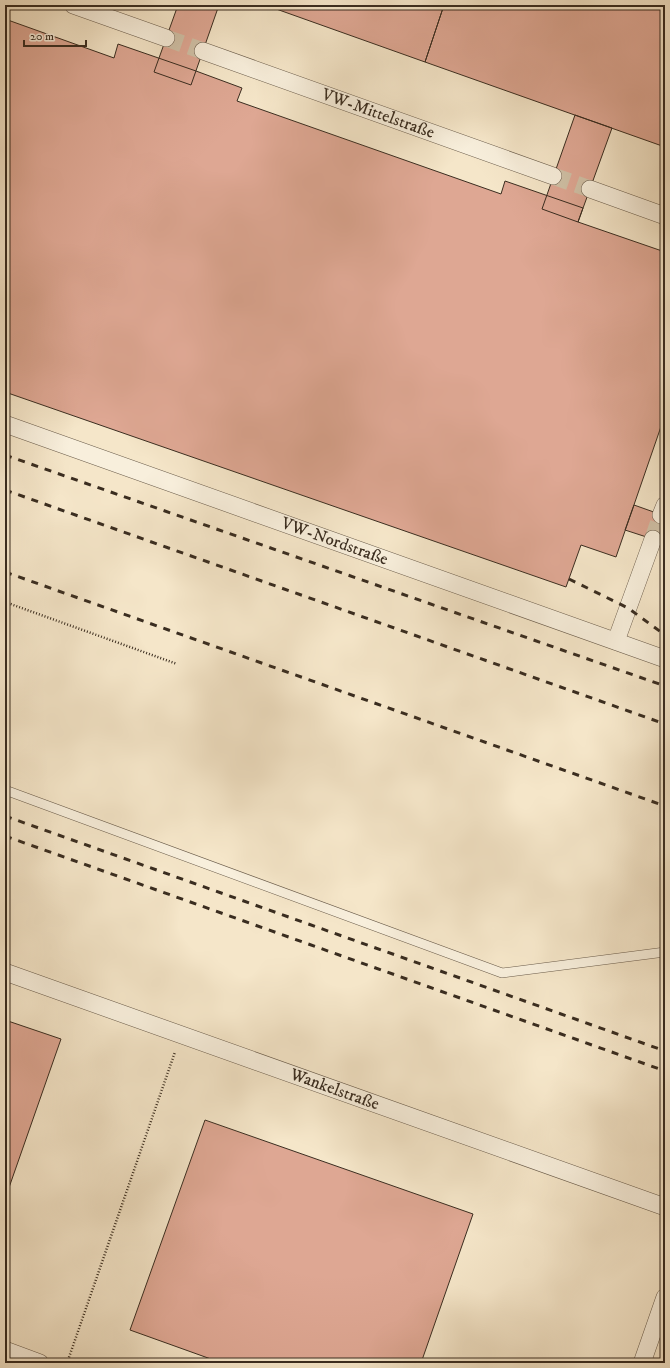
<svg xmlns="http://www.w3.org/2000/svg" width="670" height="1368" viewBox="0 0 670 1368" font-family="'IM FELL DW Pica',serif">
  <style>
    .building { fill: #dea793; stroke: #3a2d20 }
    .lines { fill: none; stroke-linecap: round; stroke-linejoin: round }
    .minor-tunnel { stroke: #d0c1a7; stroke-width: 17; stroke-dasharray: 17 8; stroke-linecap: butt }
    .service-casing { stroke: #695b4a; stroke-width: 10 }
    .minor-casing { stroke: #695b4a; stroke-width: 18 }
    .path { stroke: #3a2d20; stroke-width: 2.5; stroke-dasharray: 1 2; stroke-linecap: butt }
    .service { stroke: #f8efdc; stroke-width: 9 }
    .minor { stroke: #f8efdc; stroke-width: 17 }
    .rail { stroke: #3a2d20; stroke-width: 3; stroke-dasharray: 7 7; stroke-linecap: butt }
    .labels { text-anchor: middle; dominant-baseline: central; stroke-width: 4; stroke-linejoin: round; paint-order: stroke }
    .street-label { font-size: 17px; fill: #3a2d20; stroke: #f8efdc }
  </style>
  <rect width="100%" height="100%" fill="#f5e6c9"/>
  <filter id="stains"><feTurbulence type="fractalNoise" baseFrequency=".005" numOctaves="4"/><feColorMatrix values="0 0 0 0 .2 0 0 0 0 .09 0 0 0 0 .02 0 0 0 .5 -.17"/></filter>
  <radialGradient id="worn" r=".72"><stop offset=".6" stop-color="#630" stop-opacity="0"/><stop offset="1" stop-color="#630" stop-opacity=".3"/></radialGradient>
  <!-- building -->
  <path class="building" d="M178 5H219L191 85 154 72Z
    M265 5H444L425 62Z
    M444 5H665V147L425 62Z
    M5 19 114 58 118 44 196 71 242 88 237 101 501 194 505 181 583 208 578 222 665 252 664 306H665V415L616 557 581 545 566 587 5 392Z
    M575 115 612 128 578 222 542 209Z
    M634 505 665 516V543L625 530Z
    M5 1020 61 1039 5 1199Z
    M205 1120 473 1214 421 1363H222L130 1330Z"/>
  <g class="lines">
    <!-- minor-tunnel -->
    <path class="minor-tunnel" d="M166 38 203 51
      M553 176 590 189
      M653 539 661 515"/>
    <defs>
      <path id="service" d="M5 790 502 973 665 952"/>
      <g id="minor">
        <path d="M73 5 166 38"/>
        <path id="s1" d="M203 51 553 176"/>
        <path d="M590 189 665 216"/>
        <path id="s2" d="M5 424 665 659"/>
        <path d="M661 515 665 505"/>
        <path d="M616 641 653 539"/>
        <path id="s3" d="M5 972 665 1207"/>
        <path d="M5 1350 40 1363"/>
        <path d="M642 1363 665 1297"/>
      </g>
    </defs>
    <!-- service casing -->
    <use href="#service" class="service-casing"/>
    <!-- minor casing -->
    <use href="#minor" class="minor-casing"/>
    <!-- path -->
    <path class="path" d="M5 602 177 664
      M67 1363 175 1052"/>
    <!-- service -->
    <use href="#service" class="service"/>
    <!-- minor -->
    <use href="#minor" class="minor"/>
    <!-- rail -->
    <path class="rail" d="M5 455 665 686
      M5 490 665 724
      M5 572 665 806
      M569 579 628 608 665 635
      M5 816 665 1051
      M5 836 665 1071"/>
  </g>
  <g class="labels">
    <!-- street labels -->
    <g class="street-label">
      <text stroke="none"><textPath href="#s1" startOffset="186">VW-Mittelstraße</textPath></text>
      <text stroke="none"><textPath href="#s2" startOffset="350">VW-Nordstraße</textPath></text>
      <text stroke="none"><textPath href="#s3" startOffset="350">Wankelstraße</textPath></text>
    </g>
  </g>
  <!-- margin -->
  <rect width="670" height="1368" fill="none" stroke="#f5e6c9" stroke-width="20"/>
  <rect x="6" y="6" width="658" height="1356" fill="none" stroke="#3a2d20" stroke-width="2"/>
  <rect x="10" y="10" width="650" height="1348" fill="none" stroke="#3a2d20"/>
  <!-- scale -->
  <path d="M24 40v6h62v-6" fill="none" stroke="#3a2d20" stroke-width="2"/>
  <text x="30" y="40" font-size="12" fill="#3a2d20" stroke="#f8efdc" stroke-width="3" paint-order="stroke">20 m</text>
  <rect width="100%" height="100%" filter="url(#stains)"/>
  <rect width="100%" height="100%" fill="url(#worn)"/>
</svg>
